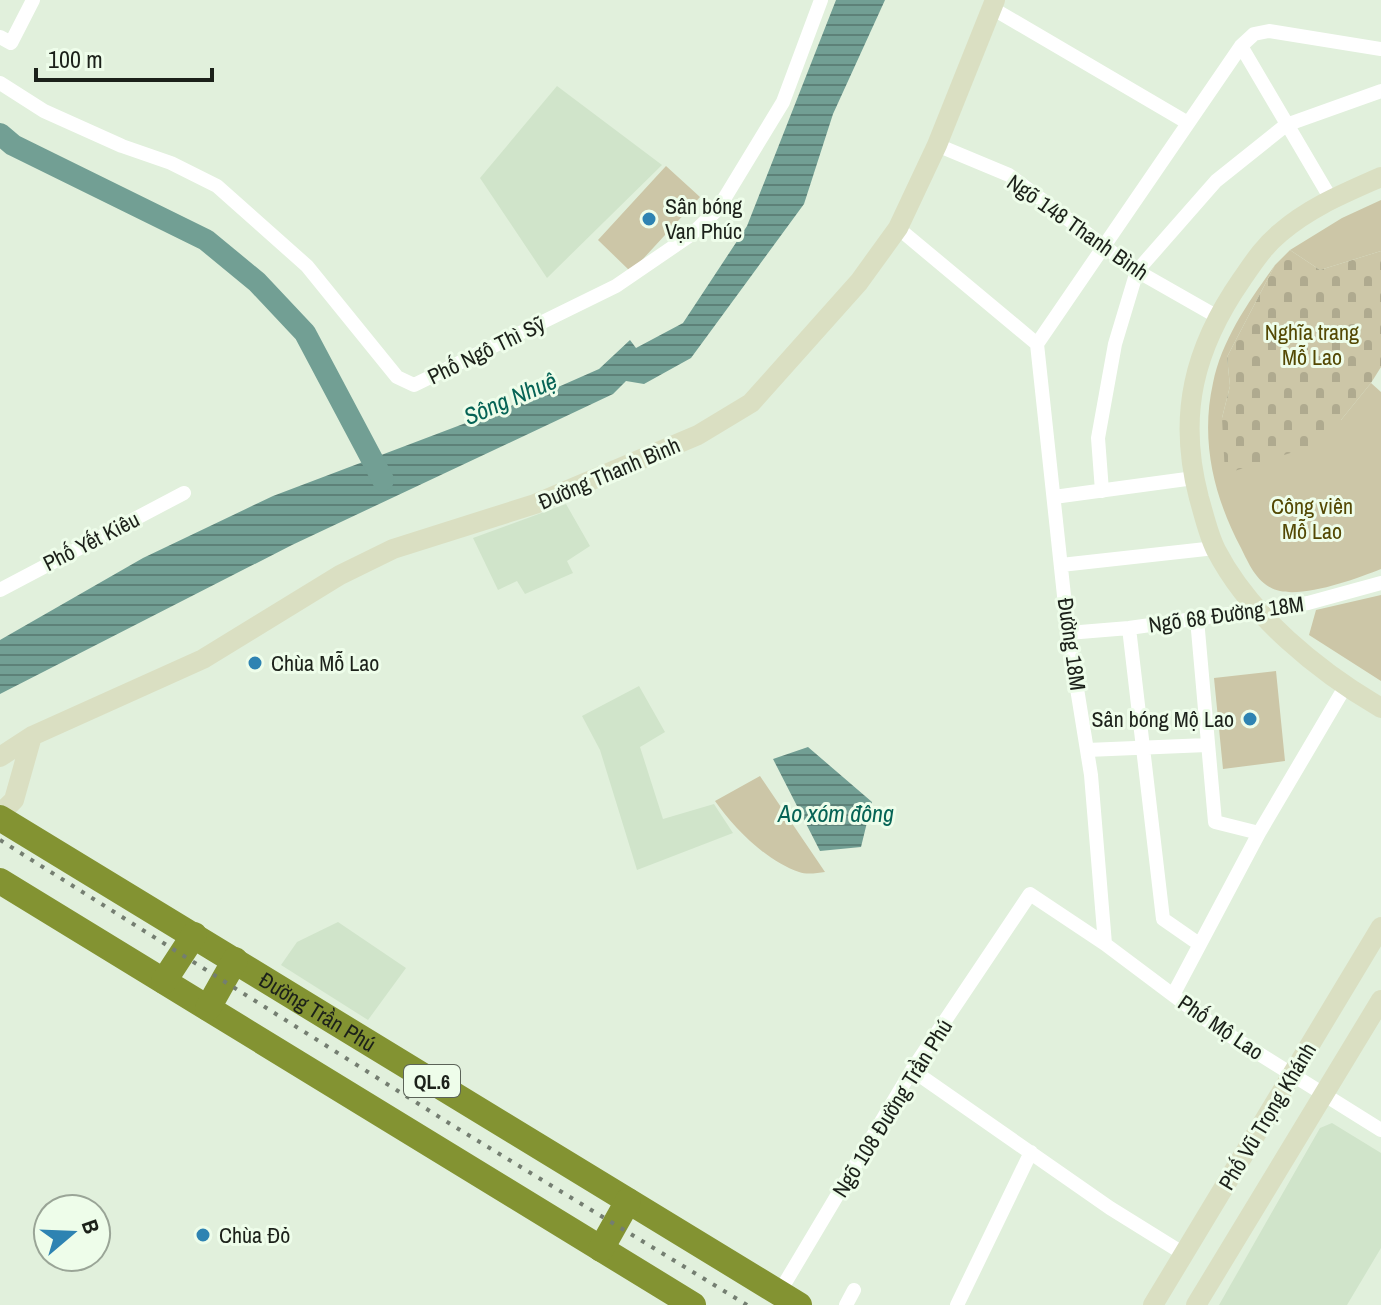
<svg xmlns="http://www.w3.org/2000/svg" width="1381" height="1305" viewBox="0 0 1381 1305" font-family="'Archivo Narrow',sans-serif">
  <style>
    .built { fill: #d0e4ca }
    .green { fill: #ccc6a7 }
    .cemetery { fill: url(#cemetery-stones) }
    .water { fill: url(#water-rules) }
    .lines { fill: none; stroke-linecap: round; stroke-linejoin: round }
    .river { stroke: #729f94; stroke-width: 22 }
    .street { stroke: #fff; stroke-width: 14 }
    .secondary { stroke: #dadfc2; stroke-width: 20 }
    .highway { stroke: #839332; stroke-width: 26 }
    .rail { stroke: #747e71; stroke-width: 4; stroke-dasharray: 4 8; stroke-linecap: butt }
    .poi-dot { fill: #2e83b2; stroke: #eefdea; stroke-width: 3 }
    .labels { text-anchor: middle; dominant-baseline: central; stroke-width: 6; stroke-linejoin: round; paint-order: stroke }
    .shield { fill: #eefdea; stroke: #5b6358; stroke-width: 2 }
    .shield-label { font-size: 20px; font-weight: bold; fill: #1c211a }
    .poi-label { font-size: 22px; fill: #1c211a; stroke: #eefdea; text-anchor: start }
    .street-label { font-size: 22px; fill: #1c211a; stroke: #eefdea }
    .park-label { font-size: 22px; fill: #534803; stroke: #eefdea }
    .water-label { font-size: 24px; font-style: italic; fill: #056355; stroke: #eefdea }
  </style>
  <defs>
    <pattern id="cemetery-stones" width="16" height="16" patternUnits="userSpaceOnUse" patternTransform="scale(2)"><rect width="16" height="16" fill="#ccc6a7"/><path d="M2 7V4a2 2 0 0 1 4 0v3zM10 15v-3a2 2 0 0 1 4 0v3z" fill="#afaa8f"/></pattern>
    <pattern id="water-rules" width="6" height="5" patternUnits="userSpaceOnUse" patternTransform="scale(2)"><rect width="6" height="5" fill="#729f94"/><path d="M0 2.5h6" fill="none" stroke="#5d8178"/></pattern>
  </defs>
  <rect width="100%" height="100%" fill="#e1f0dc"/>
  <!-- built -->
  <path class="built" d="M557 86 662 165 547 278 480 178Z
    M566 504 590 546 567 561 573 573 525 594 517 581 498 590 473 538Z
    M639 686 665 732 640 747 663 819 714 804 733 833 637 870 600 750 582 716Z
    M338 922 406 968 368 1020 281 965 297 942Z
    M1332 1123 1381 1153V1248L1347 1305H1219L1320 1128Z"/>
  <!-- green -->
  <path class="green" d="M666 166 700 197 631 272 598 240Z
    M1381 200V251L1320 270 1290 250 1342 218Z
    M1275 265 1227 357 1230 386 1222 418 1341 420 1371 383 1381 392V569C1356 579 1306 597 1280 591 1258 586 1250 566 1241 548 1214 497 1200 441 1213 383 1222 339 1249 301 1275 265Z
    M1381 595V681L1309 635 1316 610Z
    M1276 671 1285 761 1223 769 1214 678Z
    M760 776 825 872C817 873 807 875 799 872 766 861 734 828 715 801Z"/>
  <!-- cemetery -->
  <path class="cemetery" d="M1290 250 1320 270 1381 251V367L1371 383 1341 420 1309 447 1225 474 1222 418 1230 386 1227 357 1275 265Z"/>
  <!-- water -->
  <path class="water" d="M836 0H885L833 114 804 204 691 358 644 384 626 381 613 394 292 545 0 694V640L143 558 273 496 540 395 599 369 630 340 636 348 683 323 747 226Z
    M808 747 872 802 861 847 820 851 773 759Z"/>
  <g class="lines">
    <!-- river -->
    <path class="river" d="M0 134 13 145 206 240 257 282 305 333 383 480"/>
    <!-- street -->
    <path class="street" d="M990 7 1188 123
      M0 37 11 43 33 0
      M1241 46 1331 199
      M0 83 44 111 122 146 171 163 217 186 307 266 397 377 414 385 616 286 692 234 718 209 783 102 821 0
      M937 145 1009 175 1137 271 1216 316
      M898 228 1037 344
      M1037 344 1068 633 1091 775 1105 944
      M1037 344 1241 46 1254 34 1269 31 1381 49
      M1102 491 1098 438 1115 344 1137 271 1216 181 1286 125 1381 91
      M1054 497 1194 478
      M1061 565 1215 548
      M0 590 184 493
      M1197 619 1215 822 1259 833
      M1129 628 1163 919 1199 944
      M1068 633 1129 628 1308 603 1381 583
      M1087 750 1207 745
      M1173 995 1259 833 1345 687
      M912 1070 1110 1208 1184 1254
      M779 1293 912 1070 1030 894 1105 944 1213 1025 1381 1130
      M846 1305 854 1290
      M957 1305 1031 1152"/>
    <!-- secondary -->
    <path class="secondary" d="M1381 177C1345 193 1310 207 1280 233 1264 246 1253 263 1242 279 1194 348 1177 415 1199 498 1204 515 1208 534 1216 550 1250 616 1318 671 1381 708
      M0 757 32 736 203 659 340 575 393 549 535 504 698 435 751 403 859 282 898 228 937 145 995 0
      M0 814 14 800 32 736
      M1153 1305 1381 927
      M1196 1305 1381 1000"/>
    <!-- highway -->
    <g class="highway">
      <path id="s1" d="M0 818 799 1305"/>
      <path d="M0 881 693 1305"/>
      <path d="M164 981 194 935"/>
      <path d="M208 1008 235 960"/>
      <path d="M601 1249 628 1201"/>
    </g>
    <!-- rail -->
    <path class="rail" d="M0 840 452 1125 747 1305"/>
  </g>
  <!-- markers -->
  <g class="poi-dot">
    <circle cx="649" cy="219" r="8"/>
    <circle cx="255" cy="663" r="8"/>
    <circle cx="1250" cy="719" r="8"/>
    <circle cx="203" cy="1235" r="8"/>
  </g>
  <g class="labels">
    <!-- shield labels -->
    <rect class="shield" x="404" y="1065" width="56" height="32" rx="6"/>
    <g class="shield-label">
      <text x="432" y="1081">QL.6</text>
    </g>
    <!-- poi labels -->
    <g class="poi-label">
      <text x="665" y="206">Sân bóng<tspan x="665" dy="25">Vạn Phúc</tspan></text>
      <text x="271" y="663">Chùa Mỗ Lao</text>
      <text x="1234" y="719" text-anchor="end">Sân bóng Mộ Lao</text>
      <text x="219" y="1235">Chùa Đỏ</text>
    </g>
    <!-- street labels -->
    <g class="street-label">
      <text transform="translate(1078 227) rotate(35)">Ngõ 148 Thanh Bình</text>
      <text transform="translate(486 350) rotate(-26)">Phố Ngô Thì Sỹ</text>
      <text transform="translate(609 473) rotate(-23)">Đường Thanh Bình</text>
      <text transform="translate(91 541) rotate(-27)">Phố Yết Kiêu</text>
      <text transform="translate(1226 614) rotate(-8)">Ngõ 68 Đường 18M</text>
      <text transform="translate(1072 644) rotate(82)">Đường 18M</text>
      <text stroke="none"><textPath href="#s1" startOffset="372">Đường Trần Phú</textPath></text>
      <text transform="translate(1221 1027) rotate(34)">Phố Mộ Lao</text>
      <text transform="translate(892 1108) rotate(-58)">Ngõ 108 Đường Trần Phú</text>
      <text transform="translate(1267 1116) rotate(-59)">Phố Vũ Trọng Khánh</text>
    </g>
    <!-- park labels -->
    <g class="park-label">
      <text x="1312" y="332">Nghĩa trang<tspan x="1312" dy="25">Mỗ Lao</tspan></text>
      <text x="1312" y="506">Công viên<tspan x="1312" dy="25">Mỗ Lao</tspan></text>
    </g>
    <!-- water labels -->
    <g class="water-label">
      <text transform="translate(510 398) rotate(-23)">Sông Nhuệ</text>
      <text x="836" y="813">Ao xóm đông</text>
    </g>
  </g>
  <!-- north arrow -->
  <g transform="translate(72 1233) rotate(71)"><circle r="38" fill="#eefdea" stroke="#9aa597" stroke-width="2"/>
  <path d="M0-6L14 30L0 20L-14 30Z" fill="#2e83b2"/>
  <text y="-12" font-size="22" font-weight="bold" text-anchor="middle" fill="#1c211a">B</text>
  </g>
  <!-- scale -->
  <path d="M36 68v12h176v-12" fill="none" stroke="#1c211a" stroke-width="4"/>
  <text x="48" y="68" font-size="24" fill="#1c211a" stroke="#eefdea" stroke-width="6" paint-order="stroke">100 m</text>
</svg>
